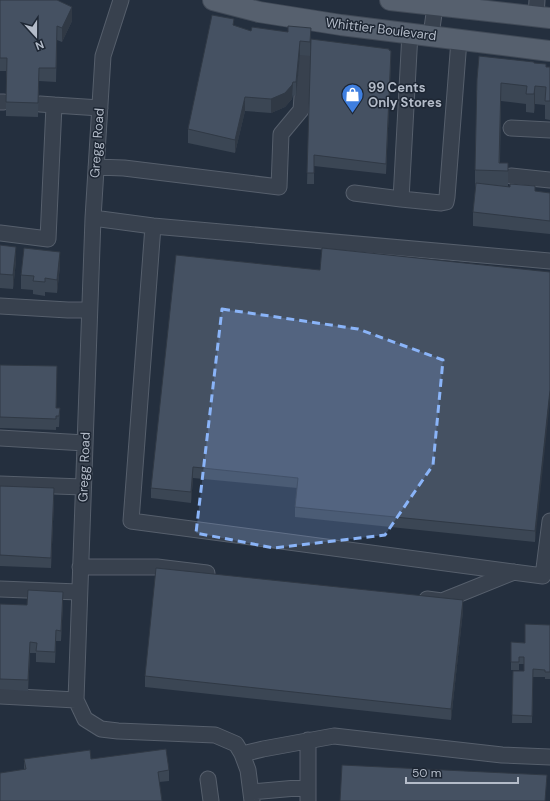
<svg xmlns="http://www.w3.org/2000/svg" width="550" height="801" viewBox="0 0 550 801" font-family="'DM Sans',sans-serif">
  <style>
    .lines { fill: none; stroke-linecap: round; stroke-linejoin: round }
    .minor-casing { stroke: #565f6c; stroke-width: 17 }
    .major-casing { stroke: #414a57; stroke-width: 22 }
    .minor { stroke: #38414e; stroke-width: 15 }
    .major { stroke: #56606e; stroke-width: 20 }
    .wall { fill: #3b4654 }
    .shaded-wall { fill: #303945 }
    .building { fill: #455162; stroke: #303945 }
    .marked { fill: #8ab4f8; fill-opacity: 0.2; stroke: #8ab4f8; stroke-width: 3; stroke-dasharray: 8 5; stroke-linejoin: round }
    .labels { text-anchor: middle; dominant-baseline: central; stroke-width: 3; stroke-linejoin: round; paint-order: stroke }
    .street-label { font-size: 13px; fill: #b4bcc9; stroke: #1d2633 }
    .poi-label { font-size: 13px; font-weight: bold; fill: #b4bcc9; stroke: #1d2633; text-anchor: start }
  </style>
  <rect width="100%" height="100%" fill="#242f3e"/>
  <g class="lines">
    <defs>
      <path id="minor" d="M121 0 103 56 93 218 76 700 85 719 101 729 118 731 215 735 236 744 242 754 248 770 252 801
        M536 16 537 0
        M410 33 401 199 441 203 446 202 447 197 459 40
        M431 35 436 0
        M0 102H4
        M54 105 100 108
        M511 128 550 130
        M96 167 124 168 279 187 281 134 301 110 305 57
        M511 176 550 180
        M354 193 401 199
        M93 218 153 226 550 261
        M153 226 131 521 543 576 550 521
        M0 233 48 239 54 105 40 104
        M0 306 68 310H89
        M0 438 85 443
        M0 484 83 487
        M80 567H157L207 573
        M0 589 79 592
        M427 599 442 601 514 572
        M0 696 76 700
        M308 740V801
        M242 754 263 749 334 736 502 755 550 757
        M208 779 211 801
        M251 792 308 787"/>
      <path id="major" d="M213 0 259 12 341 25 550 51
        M390 0 550 18"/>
    </defs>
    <!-- minor casing -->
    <use href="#minor" class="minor-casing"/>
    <!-- major casing -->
    <use href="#major" class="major-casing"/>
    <!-- minor -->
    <use href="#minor" class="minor"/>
    <!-- major -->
    <use href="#major" class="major"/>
  </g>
  <!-- wall -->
  <path class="wall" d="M0 0H58L72 21 62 42 57 40 56 82 39 81 38 117 6 116V71H0Z
    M234 26 251 31 389 51 391 61 386 174 314 166V184H307L311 43 310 56 300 55 296 96 293 95 292 99 285 107 271 113 245 111 235 153 188 143V129Z
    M534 63 546 67H550V120L545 119V105L535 104 534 113 526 112V104L501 101 500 163H508V187L535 191 550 193V234L473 226V212L476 189H475V170L477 79Z
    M0 245 16 261 13 289 0 288Z
    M60 266 57 293 45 292V296L33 294V290L21 289V275Z
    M320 270 550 272 535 542 295 517V507L297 488 193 478 191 503 151 498V488Z
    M0 365 57 377 56 408H60L59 427H56V430L0 428Z
    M0 486 54 499 51 568 0 566Z
    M63 602 61 641H56L55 663 36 662V653H30L28 691 0 689V604L27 605Z
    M463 611 451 720 145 687V676Z
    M550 625V679H545V677H533L532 723H512L513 671H524V664H519V670H511V642L525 643Z
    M24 759H91L169 770V781L159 782 24 769Z"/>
  <!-- shaded-wall -->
  <path class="shaded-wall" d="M72 7V21L62 42V28Z
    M311 28V42L310 56V42Z
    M300 41V55L296 96V82Z
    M391 51V61L386 174V164Z
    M293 82 292 99 285 107 271 113V99Z
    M501 83V101L499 171Z
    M535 86V104L534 113V94Z
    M245 97V111L235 153V140Z
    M16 247V261L13 289V275Z
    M60 252V266L57 293V280Z
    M550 390V401L535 542V531Z
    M193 467V478L191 503V492Z
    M54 488V499L51 568V558Z
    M63 592V602L61 641V631Z
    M463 600V611L451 720V709Z
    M30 642V653L28 691V680Z"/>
  <!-- building -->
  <path class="building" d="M0 0H57L72 7 62 28 57 26 56 68H39L38 103 6 102 7 58H0Z
    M212 15 234 19 233 25 251 31 252 27 288 32V26L311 28 310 42 300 41 296 82H293L292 85 285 93 271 99 245 97 235 140 188 129Z
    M311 39 389 49V50L391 51 386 164 314 155V173H307Z
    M479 56 534 62V63L546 64V67H550V101H545L546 87 535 86 534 94H526L527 86 501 83 499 163H508V171L475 170 477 79Z
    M476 183 510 187V184L535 186V191L550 193V221L473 212Z
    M0 245 16 247 13 275 0 274Z
    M24 248 60 252 57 280 45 278V282L33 281 34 276 21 275Z
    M322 248 550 272V390L535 531 295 507 298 478 193 467 191 492 151 488 176 255 320 270Z
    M0 365 57 366 56 408H60L59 416H56V419L0 417Z
    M0 486 54 488 51 558 0 555Z
    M156 568 463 600 451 709 145 676Z
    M28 590 63 592 61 631 56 630 55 652 36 651 37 643 30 642 28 680 0 679V604L27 605Z
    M525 624 550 625V672H545V670L533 669 532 716 512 715 513 671H524V657H519V662H511V642L525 643Z
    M166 749 169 770 158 772 162 801H0V773L26 769 24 759 90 750 91 759Z
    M342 765 547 775 545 801H340Z"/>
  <!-- marked area -->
  <path class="marked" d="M222 309 358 329 443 360 433 465 385 535 274 548 196 533Z"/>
  <!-- icons -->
  <defs>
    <symbol id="shop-pin" viewBox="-11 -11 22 30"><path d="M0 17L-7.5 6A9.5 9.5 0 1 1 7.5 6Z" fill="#3f7fe0" stroke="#1d2633"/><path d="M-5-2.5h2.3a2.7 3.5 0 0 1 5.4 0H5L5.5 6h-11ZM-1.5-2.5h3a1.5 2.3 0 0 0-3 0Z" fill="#fff"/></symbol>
  </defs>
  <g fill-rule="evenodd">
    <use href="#shop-pin" x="340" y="82" width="25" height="34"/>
  </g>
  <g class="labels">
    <!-- street labels -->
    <g class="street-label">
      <text transform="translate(381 29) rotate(7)">Whittier Boulevard</text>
      <text transform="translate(97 143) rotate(-86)">Gregg Road</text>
      <text transform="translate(84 467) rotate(-88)">Gregg Road</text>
    </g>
    <!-- poi labels -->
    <g class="poi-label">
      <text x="368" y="87">99 Cents<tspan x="368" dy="15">Only Stores</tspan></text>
    </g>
  </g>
  <!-- north arrow -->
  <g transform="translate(36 36) rotate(159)" stroke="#1d2633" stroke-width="3" paint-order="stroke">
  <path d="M0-3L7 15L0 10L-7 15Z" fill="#b4bcc9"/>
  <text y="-6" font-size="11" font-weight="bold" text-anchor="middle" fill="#b4bcc9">N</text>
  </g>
  <!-- scale -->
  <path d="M406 777v6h112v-6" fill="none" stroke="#b4bcc9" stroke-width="2"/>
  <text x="412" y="777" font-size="12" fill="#b4bcc9" stroke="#1d2633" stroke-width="3" paint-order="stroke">50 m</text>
</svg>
